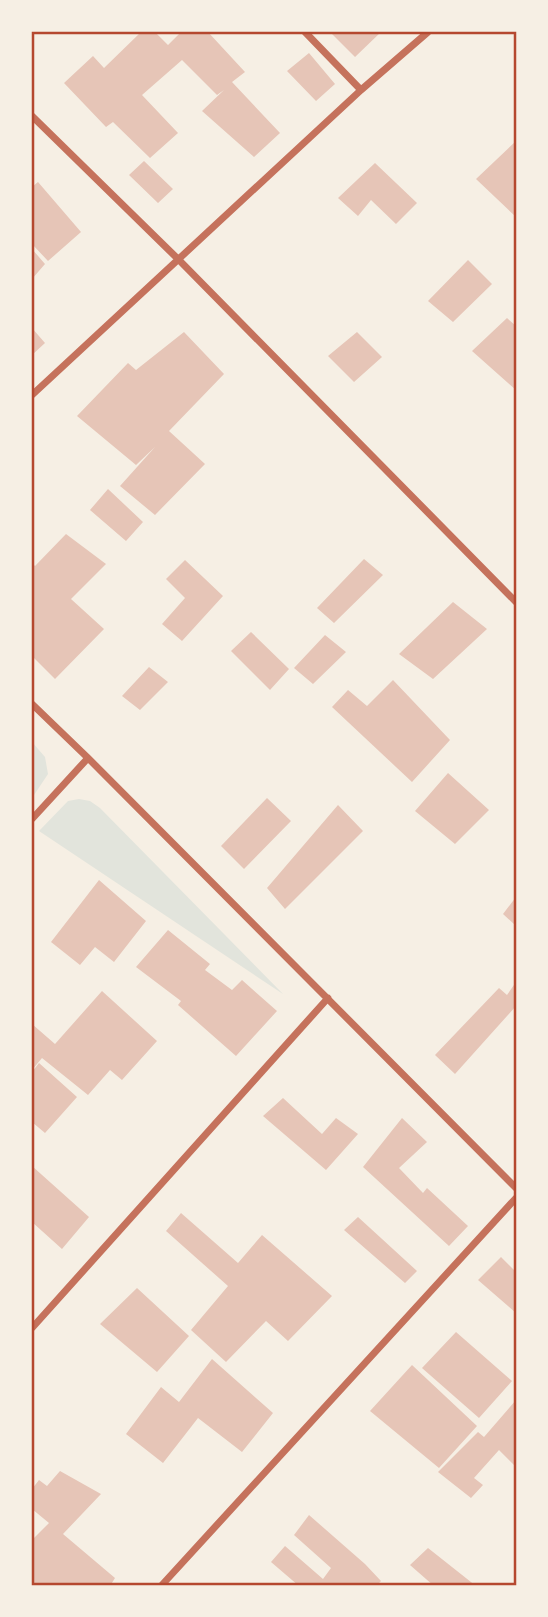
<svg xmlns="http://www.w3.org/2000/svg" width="548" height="1617" viewBox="0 0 548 1617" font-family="'Noto Serif',serif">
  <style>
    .green { fill: #e2e4dc }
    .building { fill: #e6c5b7 }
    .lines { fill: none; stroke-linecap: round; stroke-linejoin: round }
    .minor { stroke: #c5725c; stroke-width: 7 }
    .neatline { fill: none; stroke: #b5482f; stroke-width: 2.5 }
  </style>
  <rect width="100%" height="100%" fill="#f6efe4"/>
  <!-- green -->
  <path class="green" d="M32 742 45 757 48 774 32 798Z
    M79 799 90 801 100 808 283 994 39 831 68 801Z"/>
  <!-- building -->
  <path class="building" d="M141 32H155L168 45 181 32H208L245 72 232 82 280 133 254 157 202 111 224 90 217 95 182 60 142 95 178 133 150 158 113 122 106 127 64 83 93 56 104 68Z
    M330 32H381L355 57Z
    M309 53 335 84 316 101 287 71Z
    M516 141V217L476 179Z
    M144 161 173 189 158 203 129 175Z
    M375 163 417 203 396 224 371 200 358 216 338 198Z
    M38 182 81 232 48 261 32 244V187Z
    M32 249 45 264 32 279Z
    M468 260 492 284 453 322 428 301Z
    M507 318 516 326V390L472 351Z
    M32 328 45 343 32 355Z
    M184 332 224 374 169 431 205 464 155 515 120 486 155 447 136 465 77 416 128 363 136 370Z
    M357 332 382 357 354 382 328 356Z
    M108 489 143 522 126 541 90 510Z
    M66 534 106 564 71 599 104 629 55 679 32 656V563L35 566Z
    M364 559 383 575 334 623 317 608Z
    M185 560 223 596 182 641 162 624 185 598 166 579Z
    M453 602 487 629 433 679 399 654Z
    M251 632 289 669 270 690 231 651Z
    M325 635 346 652 313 684 294 668Z
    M149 667 168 682 140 710 122 696Z
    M393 680 450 740 412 782 332 707 348 690 367 706Z
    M448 773 489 810 455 844 415 811Z
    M267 798 291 821 244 869 221 846Z
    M338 805 363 831 285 909 267 888Z
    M99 880 146 921 114 962 95 947 80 965 51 942Z
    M516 897V926L503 914Z
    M168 930 210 964 205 970 232 990 242 980 277 1011 236 1056 178 1005 181 1001 136 967Z
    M516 982V1006L455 1074 435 1055 499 988 507 995Z
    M102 991 157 1041 122 1080 110 1070 88 1095 42 1058 32 1070V1024L55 1044Z
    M39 1063 77 1097 45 1133 32 1122V1072Z
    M283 1098 322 1134 336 1118 358 1134 326 1170 263 1116Z
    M402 1118 427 1142 399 1168 423 1193 427 1188 468 1226 449 1246 363 1167Z
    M32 1166 89 1217 62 1249 32 1222Z
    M181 1213 238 1263 262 1235 332 1296 288 1341 266 1321 226 1362 191 1330 228 1286 166 1231Z
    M358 1217 417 1271 405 1283 344 1230Z
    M501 1257 516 1272V1313L478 1280Z
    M137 1288 189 1336 157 1372 100 1324Z
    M456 1332 512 1381 479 1418 422 1368Z
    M212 1359 273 1413 242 1452 198 1418 163 1463 126 1434 161 1387 179 1402Z
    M412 1365 477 1426 439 1468 370 1411Z
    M516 1400V1462L514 1465 499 1450 474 1478 483 1485 471 1498 438 1472 478 1432 484 1437Z
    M60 1471 101 1494 63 1534 115 1578 110 1586H32V1540L49 1523 32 1509V1489L39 1480 47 1486Z
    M309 1515 365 1564 381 1581 376 1586H299L271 1562 285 1546 323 1579 331 1568 294 1535Z
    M428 1548 476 1586H434L410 1565Z"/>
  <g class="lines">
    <!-- minor -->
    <path class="minor" d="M305 32 361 90
      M32 116 179 260 516 602
      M32 395 361 90 428 32
      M32 704 88 758 516 1188
      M32 819 88 758
      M32 1328 328 998
      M161 1586 516 1198"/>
  </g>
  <!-- border -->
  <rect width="548" height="1617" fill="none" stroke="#f6efe4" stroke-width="66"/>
  <rect x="33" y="33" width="482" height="1551" class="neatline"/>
</svg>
